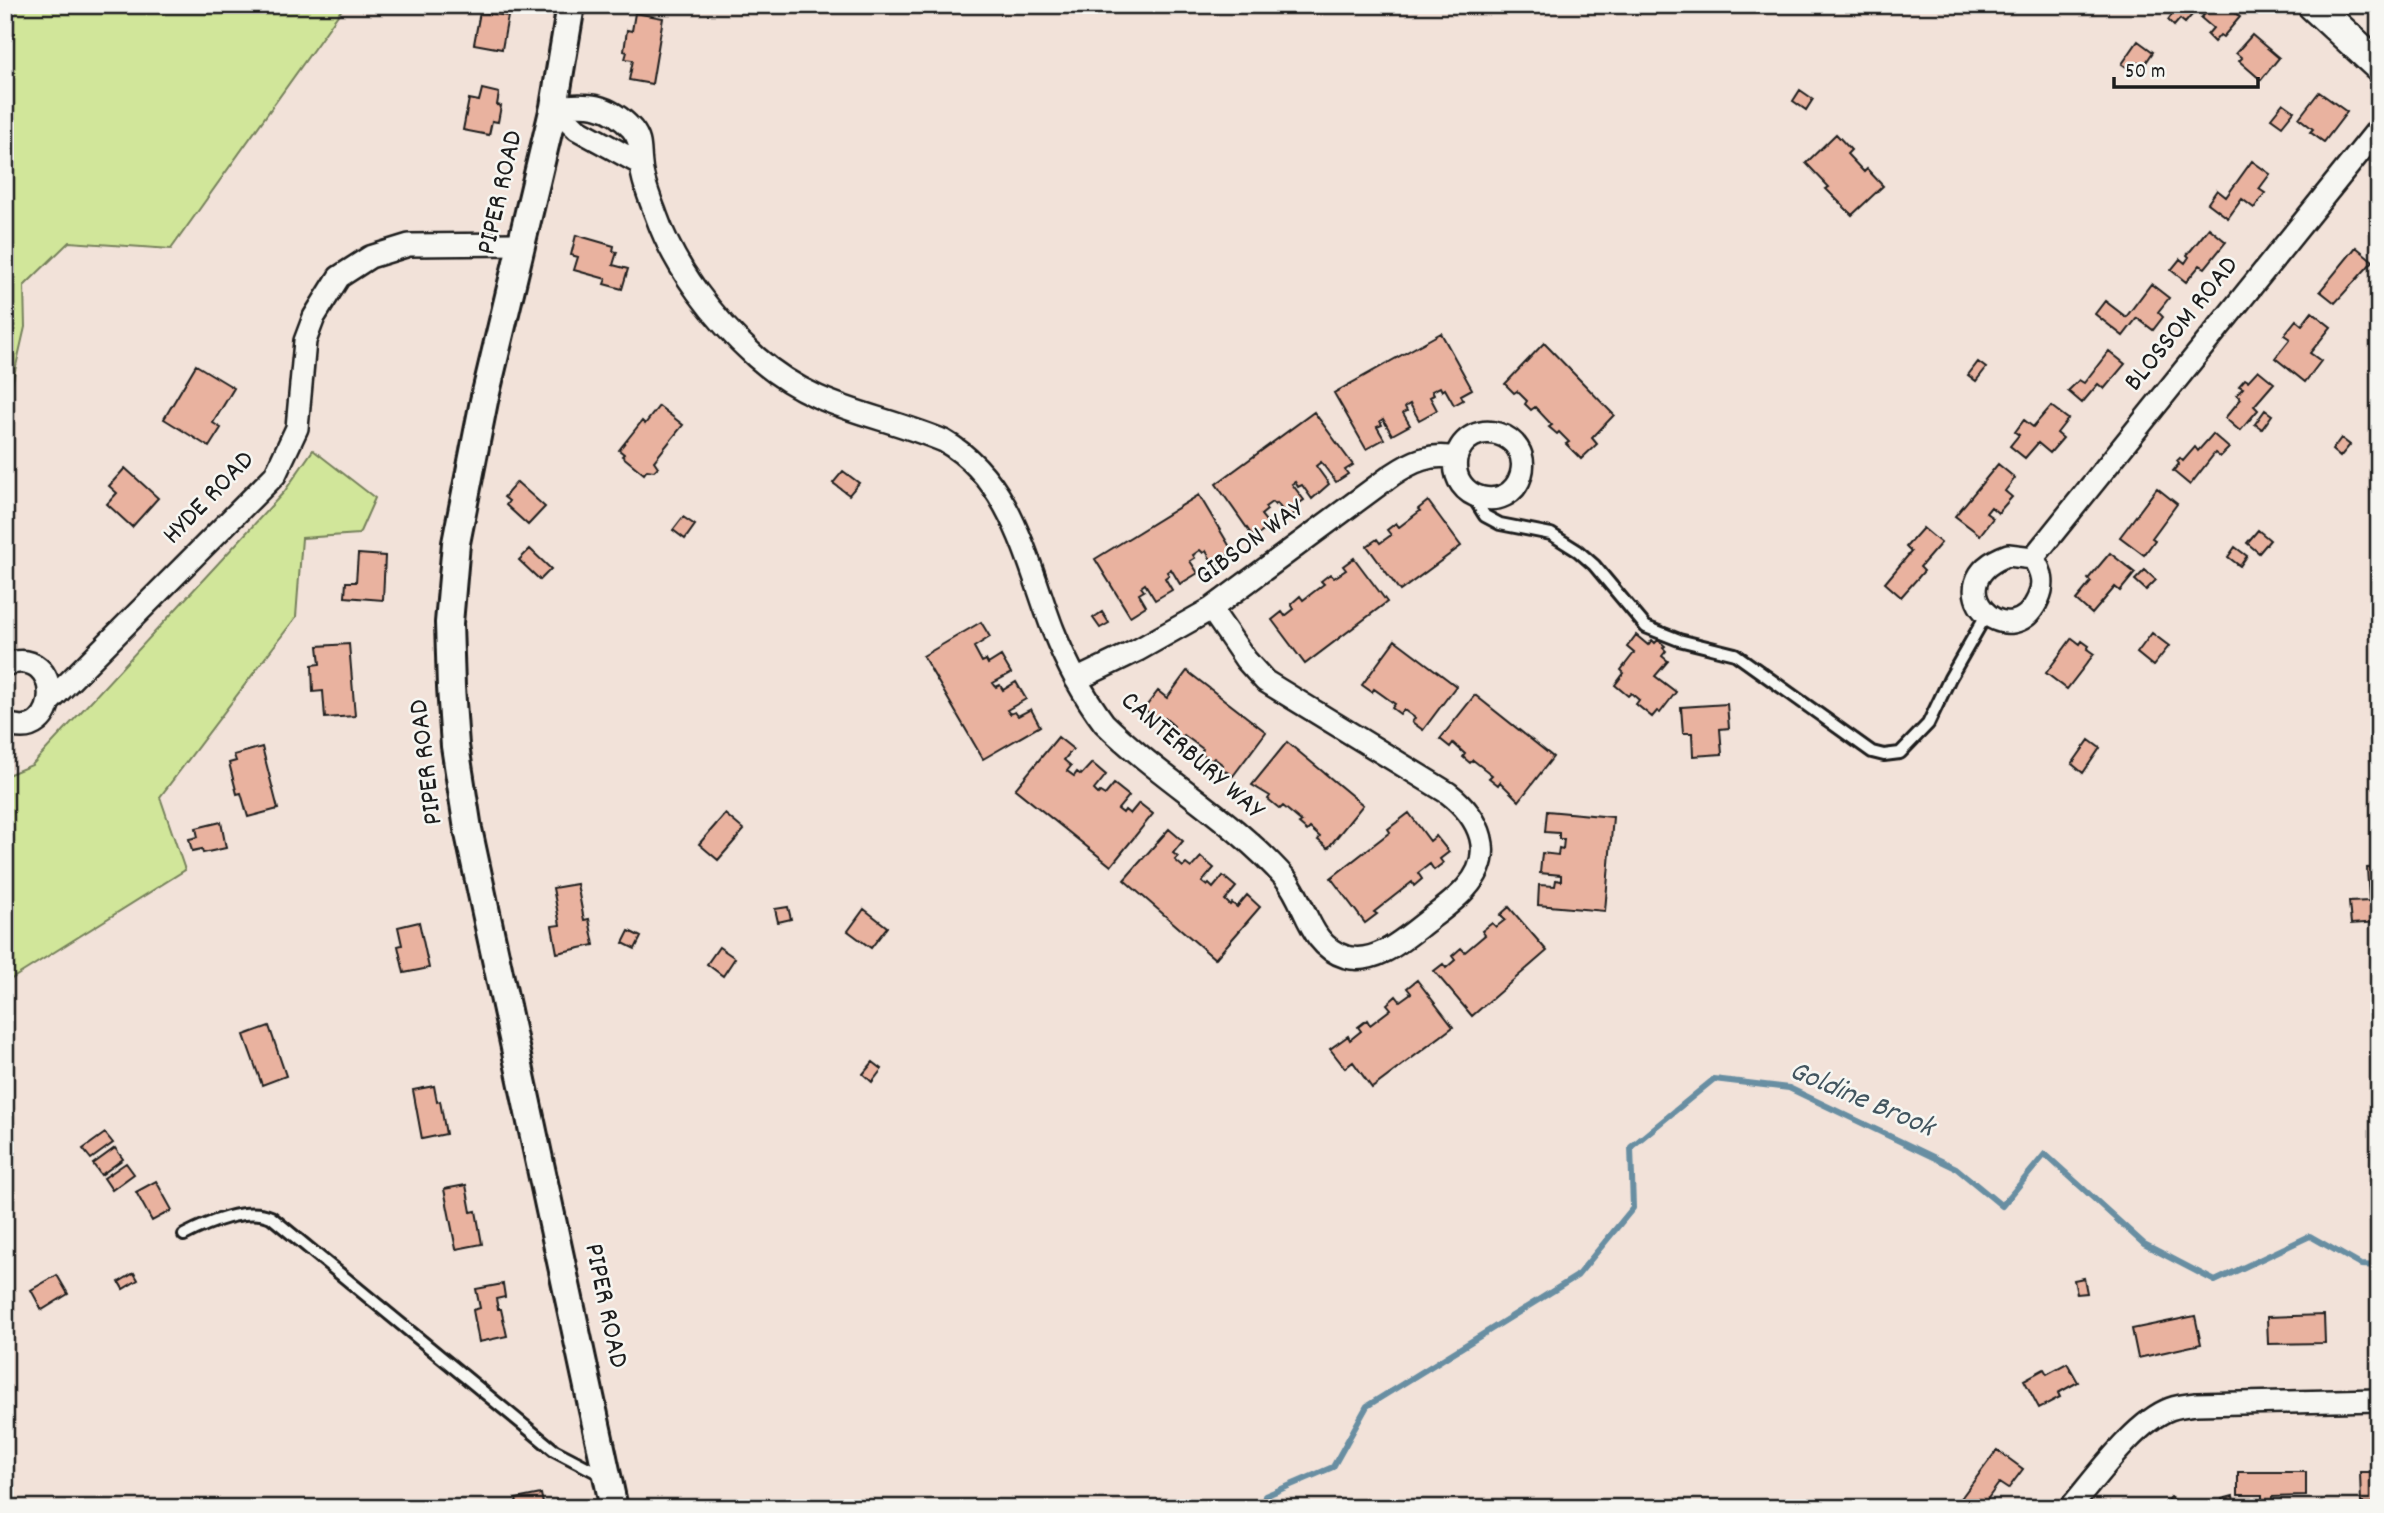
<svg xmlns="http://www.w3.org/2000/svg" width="2384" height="1513" viewBox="0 0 2384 1513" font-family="Dekko,sans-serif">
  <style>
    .green { fill: #d1e69a; stroke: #76815b; stroke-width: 2 }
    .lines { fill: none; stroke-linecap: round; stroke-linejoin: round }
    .stream { stroke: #688ea2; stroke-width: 6 }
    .building { fill: #e9b29f; stroke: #1c1c1c; stroke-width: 2 }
    .service-casing { stroke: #1c1c1c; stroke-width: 16 }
    .minor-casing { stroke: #1c1c1c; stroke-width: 26 }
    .tertiary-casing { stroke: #1c1c1c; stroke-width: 32 }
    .secondary-casing { stroke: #1c1c1c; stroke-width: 35 }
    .service { stroke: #f6f6f2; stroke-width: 10 }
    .minor { stroke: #f6f6f2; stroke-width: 21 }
    .tertiary { stroke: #f6f6f2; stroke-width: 26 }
    .secondary { stroke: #f6f6f2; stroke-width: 30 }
    .labels { text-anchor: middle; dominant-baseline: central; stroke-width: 5; stroke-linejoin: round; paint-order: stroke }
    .street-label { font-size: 28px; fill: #1c1c1c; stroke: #f6f6f2 }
    .water-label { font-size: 30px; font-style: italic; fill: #42555f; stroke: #f6f6f2 }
  </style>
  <rect width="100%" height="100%" fill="#f2e2d9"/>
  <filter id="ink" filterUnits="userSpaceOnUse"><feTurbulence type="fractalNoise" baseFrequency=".0143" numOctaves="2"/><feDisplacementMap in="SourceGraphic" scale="14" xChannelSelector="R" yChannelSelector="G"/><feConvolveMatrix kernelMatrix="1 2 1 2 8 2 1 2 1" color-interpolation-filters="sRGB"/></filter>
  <g filter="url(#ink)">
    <!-- green -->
    <path class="green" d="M5 5H345L171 249 69 242 24 286 25 327 5 414Z
      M313 450 375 498 359 534 302 538 296 617 160 797 185 870 5 983V776L32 765 284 492Z"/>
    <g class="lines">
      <!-- stream -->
      <path class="stream" d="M1263 1508 1265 1496 1333 1467 1367 1406 1577 1276 1633 1208 1631 1147 1714 1079 1789 1088 1956 1168 2002 1206 2045 1154 2144 1244 2215 1281 2310 1236 2361 1265 2379 1266"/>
    </g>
    <!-- building -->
    <path class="building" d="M2169 5H2226L2240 17 2223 37 2220 35 2214 42 2207 35 2213 28 2201 18 2204 15 2197 9 2185 23 2180 19 2174 26 2168 20 2173 13 2167 7Z
      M480 12 508 16 502 49 474 44Z
      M635 13 663 18 652 84 629 80 633 60 625 59 627 52 624 51 627 30 632 31Z
      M2252 35 2279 58 2261 80 2239 61 2242 58 2236 53Z
      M2138 41 2153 52 2143 67 2138 63 2132 71 2122 64Z
      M482 89 499 93 497 105 501 106 498 122 492 121 489 135 463 130 469 99 479 101Z
      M1800 90 1813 99 1806 110 1793 101Z
      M2319 92 2347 112 2324 142 2310 132 2313 129 2299 118Z
      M2283 103 2294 111 2282 126 2271 118Z
      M1836 134 1851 150 1847 154 1864 172 1867 169 1883 186 1852 215 1826 189 1829 187 1806 163Z
      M2252 161 2270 174 2259 189 2265 193 2254 208 2242 199 2228 218 2208 203 2217 190 2226 197Z
      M2209 228 2226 242 2205 268 2200 265 2186 282 2171 270 2180 259 2185 263 2189 257 2187 255Z
      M576 235 614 246 613 251 617 252 613 265 628 269 622 289 604 284 606 279 574 270 578 257 571 255Z
      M2356 247 2373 261 2335 303 2320 291Z
      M2151 284 2169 298 2158 312 2163 317 2153 330 2137 318 2123 336 2095 314 2105 301 2126 317Z
      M2312 312 2331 327 2310 353 2321 361 2305 382 2275 358 2290 339 2284 335 2296 320 2302 325Z
      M1441 333 1472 389 1461 395 1463 400 1454 405 1445 389 1442 391 1440 387 1432 391 1434 395 1430 397 1437 410 1419 420 1410 404 1405 407 1407 411 1403 413 1410 425 1392 435 1383 419 1380 421 1382 425 1377 427 1384 439 1366 449 1334 393Z
      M1544 343 1614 415 1592 438 1597 444 1581 459 1566 444 1569 442 1559 432 1557 434 1549 427 1552 425 1535 407 1531 410 1525 404 1527 401 1517 391 1514 393 1505 384Z
      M2109 351 2125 364 2104 389 2098 384 2082 403 2068 391 2079 380 2084 383Z
      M1978 362 1986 368 1976 381 1968 375Z
      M196 365 234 388 213 423 221 428 209 447 164 419Z
      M2258 370 2274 383 2254 406 2258 410 2240 431 2225 418 2241 399 2237 395 2243 388 2239 386 2245 379 2248 381Z
      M659 406 683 425 654 461 658 467 654 471 647 470 644 474 622 456 624 454 619 450 642 421 645 424Z
      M2051 406 2068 419 2057 433 2063 438 2050 453 2038 443 2025 458 2010 446 2019 435 2015 432 2024 420 2033 427Z
      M2265 410 2272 415 2262 429 2255 424Z
      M1314 412 1353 465 1345 470 1348 474 1336 482 1321 462 1316 466 1329 484 1312 499 1302 485 1298 487 1295 482 1292 484 1304 500 1294 507 1297 511 1288 518 1277 503 1275 505 1272 502 1265 507 1267 510 1261 515 1270 526 1254 538 1216 484Z
      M2213 434 2229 448 2220 457 2215 453 2190 485 2173 471 2179 464 2177 461 2180 458 2183 461 2195 447 2198 451Z
      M2341 438 2350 445 2340 457 2332 450Z
      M1998 464 2015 478 2005 491 2012 497 1998 513 1991 507 1986 513 1993 518 1980 535 1955 516Z
      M125 468 158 498 132 527 107 504 117 493 109 486Z
      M843 471 859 483 849 495 833 483Z
      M517 482 545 507 528 525 506 505 509 501 504 497Z
      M2157 488 2177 504 2152 538 2155 540 2144 555 2120 537Z
      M1199 495 1233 552 1221 559 1222 562 1215 567 1206 551 1203 553 1200 550 1193 555 1195 558 1190 561 1198 573 1180 584 1171 569 1167 572 1169 575 1165 578 1172 590 1155 600 1145 584 1141 587 1144 591 1139 594 1146 606 1130 616 1095 559Z
      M1428 501 1461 546 1400 591 1367 546 1377 539 1380 543 1391 535 1387 530 1396 523 1399 527 1420 511 1418 509Z
      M683 517 695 525 685 539 673 530Z
      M1923 528 1941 543 1920 567 1924 571 1901 597 1885 583 1911 552 1906 547Z
      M2258 530 2270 540 2259 553 2247 543Z
      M2235 547 2247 556 2240 566 2228 557Z
      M530 549 551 569 540 580 519 560Z
      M2110 553 2135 573 2120 591 2115 587 2092 614 2076 600 2091 582 2088 579Z
      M358 554 385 556 383 600 345 597 346 582H356Z
      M1354 558 1387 602 1305 664 1272 620 1282 612 1285 616 1294 609 1291 604 1300 596 1303 600 1324 584 1321 581 1330 574 1334 578 1346 570 1343 566Z
      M2145 570 2156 580 2146 590 2135 580Z
      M1102 612 1109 623 1100 628 1093 618Z
      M981 622 990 637 974 647 982 662 986 660 988 664 1001 656 1011 673 993 683 996 687 1000 685 1003 690 1016 682 1026 699 1007 710 1010 714 1015 712 1018 716 1031 709 1040 726 983 759 923 656Z
      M2152 633 2169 646 2153 666 2137 653Z
      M1636 635 1648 645 1652 640 1655 643 1658 640 1665 646 1663 648 1666 651 1662 656 1668 661 1655 676 1676 692 1660 713 1657 711 1652 717 1636 704 1639 700 1631 693 1628 696 1615 685 1624 673 1621 670 1634 653 1627 647Z
      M2072 638 2080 644 2082 641 2089 646 2087 649 2094 654 2067 689 2046 673Z
      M1395 640 1456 686 1423 730 1412 722 1415 718 1404 710 1400 714 1392 708 1395 704 1374 689 1372 692 1362 685Z
      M349 644 355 716 325 718 323 691 313 692 312 665 320 664 318 646Z
      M1187 671 1266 732 1233 776 1221 768 1223 765 1214 758 1211 761 1201 753 1203 749 1184 735 1181 738 1171 731 1174 726 1165 718 1161 722 1144 709 1158 691 1167 698Z
      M1475 695 1553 757 1519 801 1500 782 1498 785 1489 778 1492 775 1473 760 1470 763 1463 757 1465 754 1453 743 1450 747 1440 739Z
      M1727 704 1729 728 1720 729 1722 754 1693 756 1692 733H1683L1681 707Z
      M1058 737 1073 749 1064 760 1071 766 1067 771 1074 776 1077 772 1081 775 1092 763 1106 775 1094 790 1098 794 1100 792 1105 795 1114 784 1129 796 1118 809 1123 813 1125 810 1130 814 1139 803 1153 814 1111 866 1015 789Z
      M2089 740 2100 748 2083 773 2072 764Z
      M1287 742 1363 805 1328 848 1318 840 1320 837 1310 828 1307 831 1299 824 1302 822 1283 806 1280 809 1268 799 1270 796 1252 785Z
      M262 747 278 809 248 817 241 793 237 794 229 763 236 761 234 755Z
      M1547 811 1613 817 1605 911 1538 905 1539 885 1555 886 1556 880 1561 881V875L1540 873 1542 853 1558 855 1559 848 1563 849 1564 839H1559V833L1545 832Z
      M1409 813 1430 841 1436 836 1449 852 1440 859 1443 863 1434 870 1430 864 1418 873 1422 879 1414 886 1412 882 1374 912 1377 914 1365 923 1331 878 1390 832 1388 829Z
      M725 814 744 830 718 860 699 844Z
      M221 822 226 848 203 853 202 849 192 851 189 839 198 837 196 828Z
      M1169 829 1183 841 1173 853 1178 857 1175 860 1183 867 1186 864 1191 868 1201 857 1214 868 1202 882 1207 886 1209 884 1213 888 1223 876 1236 887 1225 900 1230 905 1232 903 1237 907 1247 895 1260 907 1215 959 1124 880Z
      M2379 867V922L2351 924 2349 902 2369 901 2367 868Z
      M577 884 584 920 589 919 594 945 557 953 552 926 560 925 553 888Z
      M788 907 791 919 778 922 775 909Z
      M1509 907 1547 951 1472 1016 1434 971 1443 964 1446 968 1455 960 1452 956 1461 948 1465 952 1485 935 1482 931 1492 923 1496 927 1505 920 1500 915Z
      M864 909 887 927 871 948 848 931Z
      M419 922 429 968 404 973 398 946 402 945 398 927Z
      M629 931 641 937 635 949 623 943Z
      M719 947 735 958 723 976 707 964Z
      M1417 980 1453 1027 1372 1088 1353 1062 1345 1068 1330 1049 1348 1036 1350 1040 1361 1031 1358 1027 1367 1020 1370 1025 1391 1009 1387 1004 1396 996 1400 1001 1411 993 1407 988Z
      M269 1026 286 1076 262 1085 244 1035Z
      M873 1062 882 1069 872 1082 863 1074Z
      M434 1086 437 1102 440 1101 446 1134 422 1139 413 1090Z
      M105 1133 113 1143 91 1159 83 1149Z
      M115 1148 123 1159 101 1175 93 1164Z
      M126 1163 134 1174 112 1190 104 1178Z
      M156 1181 172 1210 152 1221 136 1192Z
      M466 1185 471 1212 476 1211 482 1244 456 1249 444 1189Z
      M134 1273 138 1280 123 1289 119 1282Z
      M57 1275 68 1294 42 1310 31 1290Z
      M2084 1278 2087 1293 2077 1294 2074 1280Z
      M503 1284 505 1297 496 1299 498 1309H501L507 1336 479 1342 473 1310 480 1308 476 1289Z
      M2324 1315 2325 1343 2268 1344 2267 1317Z
      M2195 1316 2201 1344 2138 1358 2132 1329Z
      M2067 1363 2078 1382 2058 1393 2060 1397 2039 1408 2024 1380 2044 1369 2047 1374Z
      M1997 1450 2023 1469 2008 1489 1999 1483 1981 1508H1968L1959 1501Z
      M2238 1472H2306V1496L2272 1497V1508H2262V1495H2238Z
      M2360 1472H2379V1503H2361Z
      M541 1494 544 1508H518L516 1499Z
      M2233 1496 2236 1508H2224L2222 1499Z
      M2170 1497 2184 1508H2161Z"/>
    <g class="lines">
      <defs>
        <path id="service" d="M1473 497 1485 516 1500 524 1551 534 1578 551 1594 565 1646 627 1679 640 1735 654 1872 752 1884 755 1900 753 1928 724 1950 678 1986 615
          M184 1235C207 1223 247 1206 271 1217L554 1450 602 1475"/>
        <path id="minor" d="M554 107C587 103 608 103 632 129 642 141 639 150 641 164 642 180 650 199 656 215 675 269 714 319 756 357 816 410 874 412 944 441 1012 480 1027 562 1053 630 1066 663 1083 695 1104 723 1161 779 1233 819 1286 879 1307 905 1309 946 1346 957 1376 965 1404 939 1426 922 1440 911 1455 901 1466 888 1497 854 1480 818 1448 793L1265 681 1246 660 1211 609
          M554 107 577 129 641 164
          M2008 555 2033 558C2042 572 2045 584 2038 599 2010 661 1931 583 2008 555Z
          M2033 558 2379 128
          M5 665C65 642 63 748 5 723
          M1076 680 1138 650 1211 609 1392 475C1413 461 1430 453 1456 458 1449 501 1509 515 1521 475 1533 433 1469 413 1456 458
          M50 701 275 475 297 428 305 341 314 317 339 277 370 257 409 245 523 244
          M2070 1508C2095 1479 2135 1422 2170 1409 2178 1406 2187 1405 2196 1404L2379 1400"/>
        <path id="tertiary" d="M571 5 554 107 484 401 456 543 449 623 451 687 455 746 468 829 614 1508"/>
        <path id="secondary" d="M2313 5 2379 66"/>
      </defs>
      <!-- service casing -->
      <use href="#service" class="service-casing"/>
      <!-- minor casing -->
      <use href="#minor" class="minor-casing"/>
      <!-- tertiary casing -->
      <use href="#tertiary" class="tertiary-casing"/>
      <!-- secondary casing -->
      <use href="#secondary" class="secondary-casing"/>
      <!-- service -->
      <use href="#service" class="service"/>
      <!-- minor -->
      <use href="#minor" class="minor"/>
      <!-- tertiary -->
      <use href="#tertiary" class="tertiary"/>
      <!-- secondary -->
      <use href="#secondary" class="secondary"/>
    </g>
  </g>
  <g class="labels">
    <!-- street labels -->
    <g class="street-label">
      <text transform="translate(502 193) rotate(-77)">PIPER ROAD</text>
      <text transform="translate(2183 325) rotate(-51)">BLOSSOM ROAD</text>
      <text transform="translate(210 499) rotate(-46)">HYDE ROAD</text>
      <text transform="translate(1251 544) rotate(-36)">GIBSON WAY</text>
      <text transform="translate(1191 757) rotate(41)">CANTERBURY WAY</text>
      <text transform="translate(428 762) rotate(-97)">PIPER ROAD</text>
      <text transform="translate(604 1306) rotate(78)">PIPER ROAD</text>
    </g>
    <!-- water labels -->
    <g class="water-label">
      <text transform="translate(1861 1101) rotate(23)">Goldine Brook</text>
    </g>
  </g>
  <!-- margin -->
  <rect width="2384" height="1513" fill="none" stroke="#f6f6f2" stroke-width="28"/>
  <rect x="14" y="14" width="2356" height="1485" fill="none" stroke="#1c1c1c" stroke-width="2.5" filter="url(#ink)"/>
  <!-- scale -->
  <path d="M2114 77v10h144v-10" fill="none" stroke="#1c1c1c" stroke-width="3.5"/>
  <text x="2125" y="77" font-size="21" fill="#1c1c1c" stroke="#f6f6f2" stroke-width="5" paint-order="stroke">50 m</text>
</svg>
